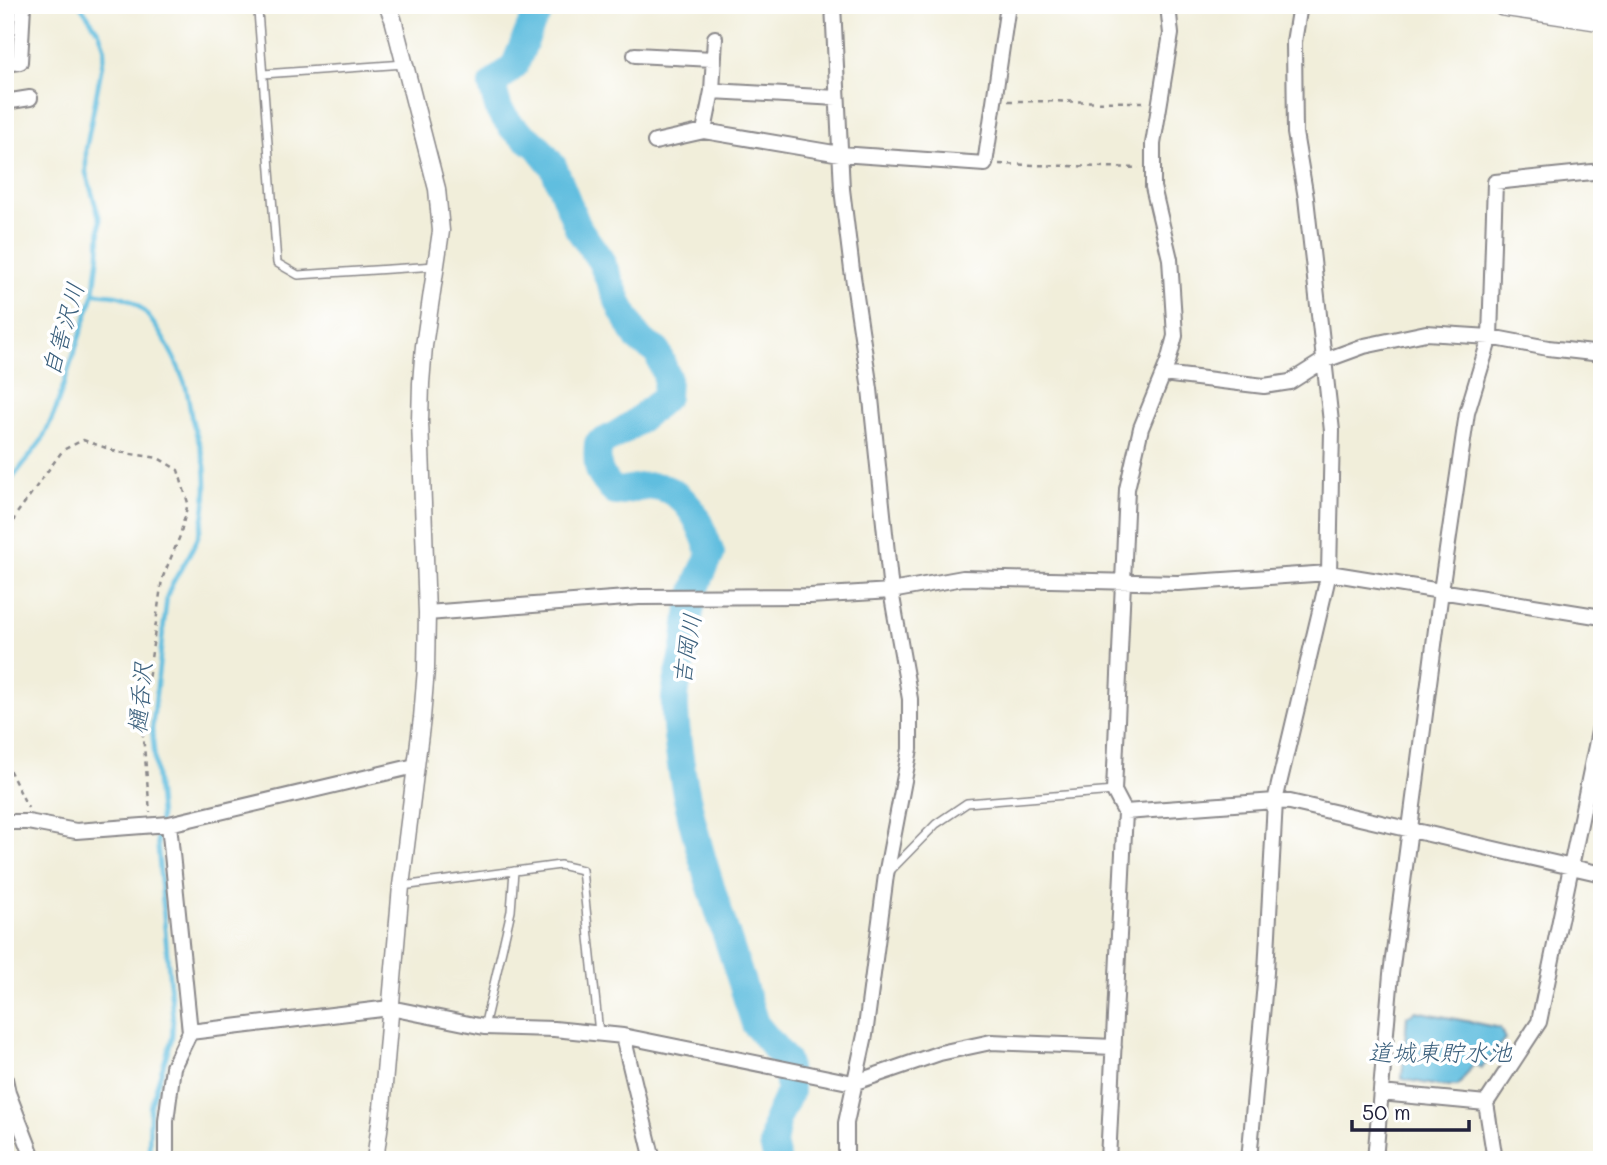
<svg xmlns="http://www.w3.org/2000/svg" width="1607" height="1165" viewBox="0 0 1607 1165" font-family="Mali,'Klee One',sans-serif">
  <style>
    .water { fill: #61bedf; stroke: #42708d; stroke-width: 2 }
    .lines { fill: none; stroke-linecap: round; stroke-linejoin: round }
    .stream { stroke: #61bedf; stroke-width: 4.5 }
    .river { stroke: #61bedf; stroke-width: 28 }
    .service-casing { stroke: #8a888a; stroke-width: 10 }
    .minor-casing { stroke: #8a888a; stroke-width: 18 }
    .tertiary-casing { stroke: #8a888a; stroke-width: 19 }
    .primary-casing { stroke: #8a888a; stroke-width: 24 }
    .path { stroke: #8a888a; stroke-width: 2.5; stroke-dasharray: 5 5; stroke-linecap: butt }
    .service { stroke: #fff; stroke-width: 7 }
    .minor { stroke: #fff; stroke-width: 14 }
    .tertiary { stroke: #fff; stroke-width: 16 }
    .primary { stroke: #fff; stroke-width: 21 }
    .labels { text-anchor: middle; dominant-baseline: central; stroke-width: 7; stroke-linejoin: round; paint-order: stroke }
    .water-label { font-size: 24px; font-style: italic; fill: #3b607d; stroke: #fff }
  </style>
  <rect width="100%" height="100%" fill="#fff"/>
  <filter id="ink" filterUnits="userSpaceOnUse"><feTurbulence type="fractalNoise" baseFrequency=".0143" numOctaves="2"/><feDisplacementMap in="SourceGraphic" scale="14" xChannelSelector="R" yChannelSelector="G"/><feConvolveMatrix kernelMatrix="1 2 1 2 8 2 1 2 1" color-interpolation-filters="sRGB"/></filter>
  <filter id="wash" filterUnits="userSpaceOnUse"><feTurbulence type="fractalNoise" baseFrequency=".00686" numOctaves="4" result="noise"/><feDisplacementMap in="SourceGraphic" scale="28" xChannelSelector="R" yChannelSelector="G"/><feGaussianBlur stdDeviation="1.57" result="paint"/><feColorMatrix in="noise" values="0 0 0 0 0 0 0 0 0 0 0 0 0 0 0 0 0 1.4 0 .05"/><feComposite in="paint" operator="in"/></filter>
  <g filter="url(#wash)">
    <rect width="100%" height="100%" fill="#f1eeda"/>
    <!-- water -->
    <path class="water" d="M1416 1011 1500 1028 1505 1039 1482 1068 1474 1064 1458 1086H1439L1402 1079 1407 1016Z"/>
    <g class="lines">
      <!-- stream -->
      <path class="stream" d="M94 293C106 294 119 294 130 300 151 311 175 357 183 379 188 390 189 403 191 415 195 433 202 448 205 466 207 485 206 512 200 530 194 554 175 573 167 596L152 729 160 816 157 839 173 1020 172 1038 150 1107 149 1160
        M5 488 42 440 54 414 94 293 99 253 100 220 86 173V149L105 49 99 32 80 5"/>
      <!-- river -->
      <path class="river" d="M543 5 532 23 515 65 492 85 499 110 512 127 537 146 553 166 578 228 601 261 622 310 639 340 657 351 667 377 666 396C645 416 625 432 598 444 596 468 598 476 616 492 628 490 648 484 660 487 691 495 702 528 711 554 695 584 689 607 686 641 684 660 676 679 675 698 674 716 677 734 679 752 690 837 722 918 747 999L755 1024 786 1061 790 1091 777 1119 773 1144 777 1160"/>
    </g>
  </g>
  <g filter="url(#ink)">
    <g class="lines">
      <defs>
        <path id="service" d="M258 11 277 263 298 275 436 266
          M263 74 405 64
          M5 173H8
          M889 872 936 824 967 803 1114 791
          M402 886 560 865 582 870 599 1033
          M484 1027 511 911 514 871"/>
        <path id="minor" d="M833 5 842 189 852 270 870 389 891 591 910 699V749L886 875 865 1035 846 1123V1160
          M715 38 712 91 837 98
          M635 55 713 59
          M5 64 20 62 23 5
          M5 102 30 98
          M704 131 712 91
          M655 142 704 131 840 154 985 164 1008 5
          M1163 374 1264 386 1290 382 1323 361 1364 346 1426 333 1490 337 1548 348 1602 354
          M427 613 639 597 810 596 891 591 963 578 1178 583 1329 573 1602 617
          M1125 812 1275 801 1290 802 1602 874
          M5 822H28L76 831 169 824 415 766
          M169 824 190 1032
          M623 1036 653 1160
          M5 1079 8 1093 34 1160
          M1381 1093 1486 1103 1539 1022 1602 717
          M1486 1103 1495 1160
          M166 1160V1121L173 1067 190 1032 390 1008 484 1027 554 1029 623 1036 853 1083 940 1053 991 1042 1114 1047
          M1108 1160 1125 812 1114 791 1127 489 1141 428 1168 362 1175 336 1170 259 1153 187V144L1171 34 1168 5
          M1249 1160 1266 972 1275 801 1329 573 1332 431 1306 198 1295 133 1294 42 1300 5
          M1375 1160 1391 974 1441 591 1467 413 1490 337 1495 182 1602 171"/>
        <path id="tertiary" d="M375 1160 382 1108 401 886 422 718 426 669 427 613 420 421 421 383 424 346 441 231 437 189 393 19 387 5"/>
        <path id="primary" d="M1503 5 1602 20"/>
      </defs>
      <!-- service casing -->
      <use href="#service" class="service-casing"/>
      <!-- minor casing -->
      <use href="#minor" class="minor-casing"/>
      <!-- tertiary casing -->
      <use href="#tertiary" class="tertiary-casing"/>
      <!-- primary casing -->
      <use href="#primary" class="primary-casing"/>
      <!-- path -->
      <path class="path" d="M1008 101 1145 102
        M999 164 1139 168
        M5 551 15 516 63 450 83 440 118 452 158 458 178 470 188 503 180 536 162 579 142 724 150 812
        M5 761 28 808"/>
      <!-- service -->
      <use href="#service" class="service"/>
      <!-- minor -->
      <use href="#minor" class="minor"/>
      <!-- tertiary -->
      <use href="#tertiary" class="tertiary"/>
      <!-- primary -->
      <use href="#primary" class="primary"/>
    </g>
  </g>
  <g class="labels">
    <!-- water labels -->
    <g class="water-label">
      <text transform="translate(62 329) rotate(-74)">自害沢川</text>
      <text transform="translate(686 649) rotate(-81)">吉岡川</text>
      <text transform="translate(139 698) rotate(-85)">樋呑沢</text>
      <text x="1440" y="1051">道城東貯水池</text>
    </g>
  </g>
  <!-- margin -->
  <rect width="1607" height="1165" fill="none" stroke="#fff" stroke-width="28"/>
  <!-- scale -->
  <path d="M1352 1120v10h117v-10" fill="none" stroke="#22223b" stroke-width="3.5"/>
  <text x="1362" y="1120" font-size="21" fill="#22223b" stroke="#ffffff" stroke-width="5" paint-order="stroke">50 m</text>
</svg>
